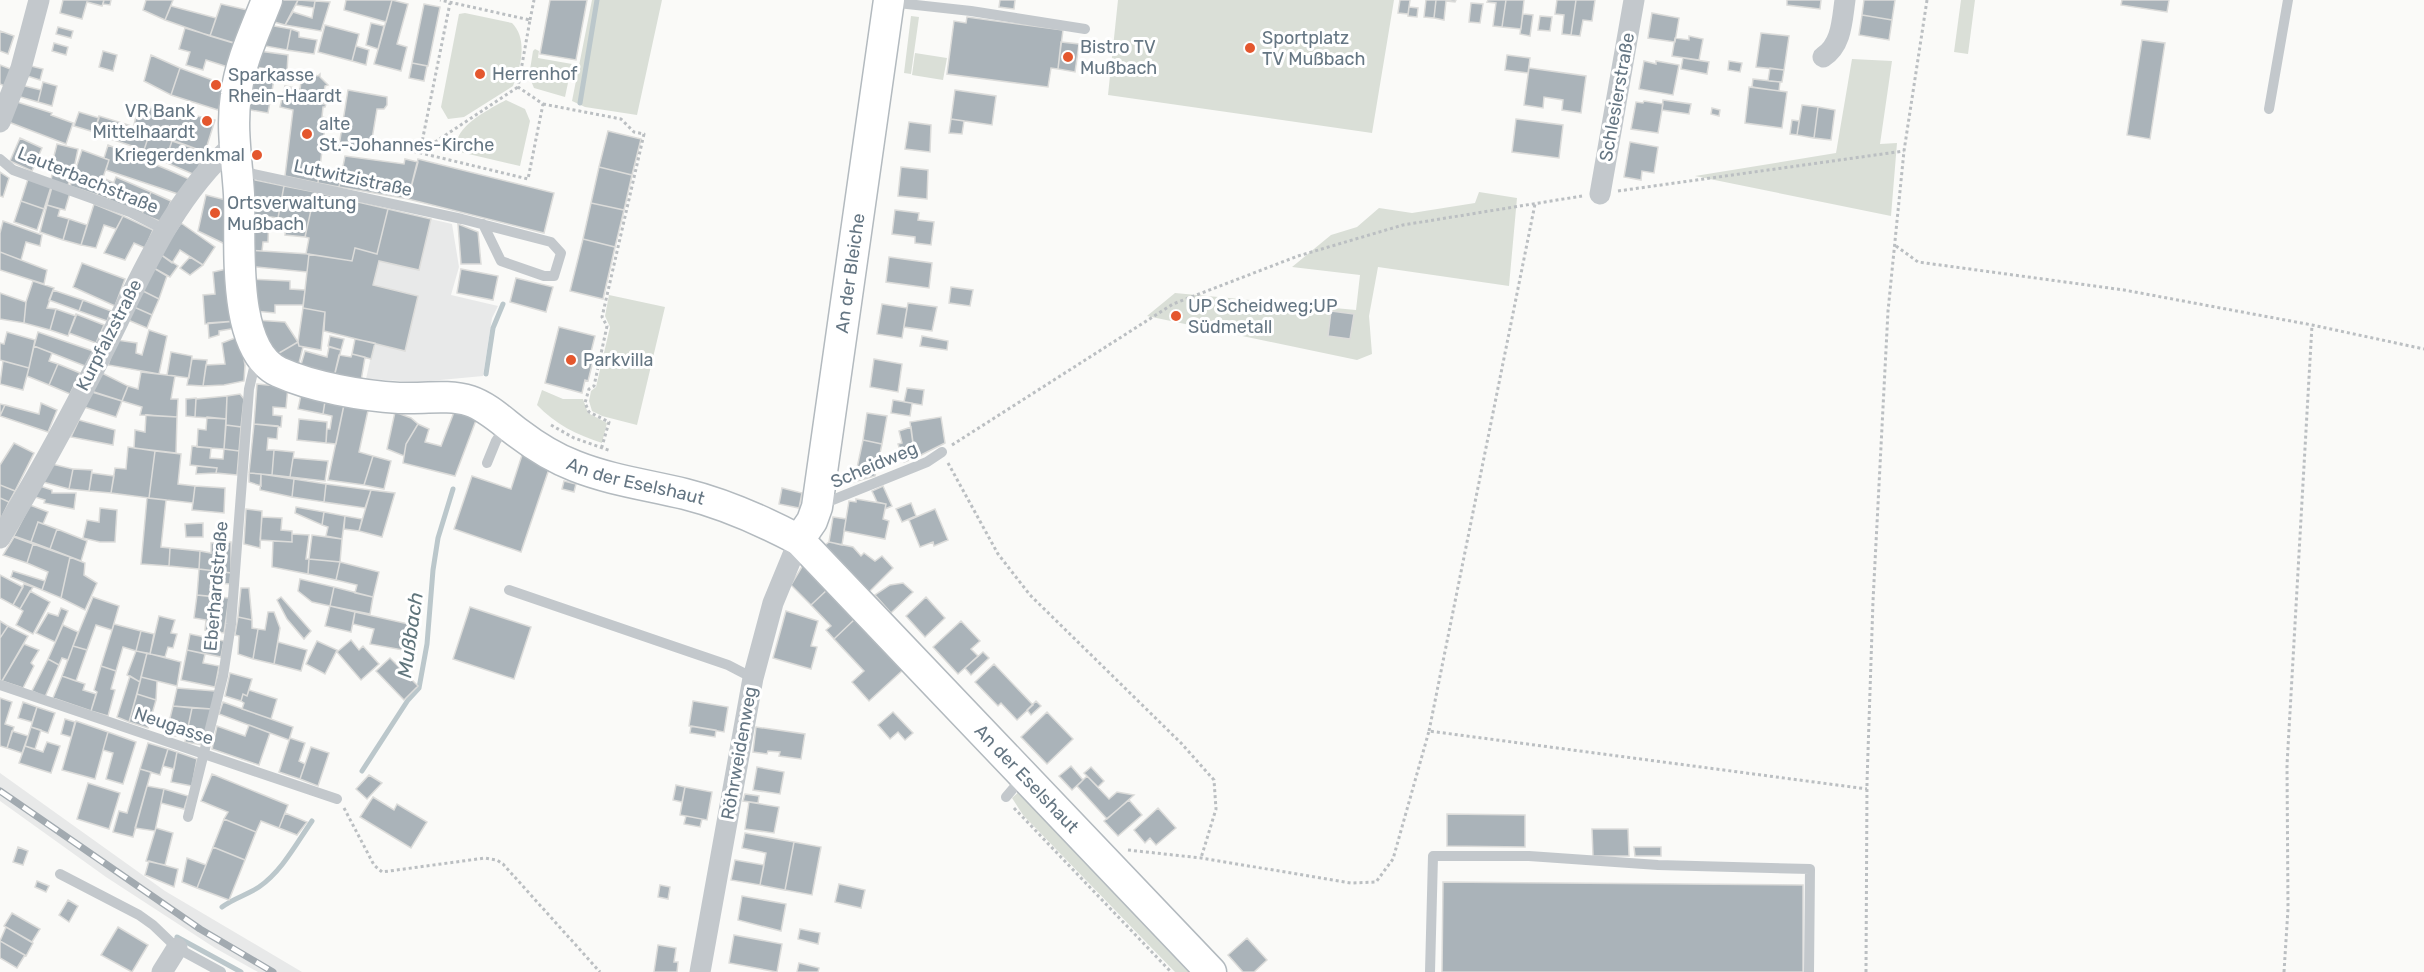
<svg xmlns="http://www.w3.org/2000/svg" width="2424" height="972" viewBox="0 0 2424 972" font-family="Rubik,sans-serif">
  <style>
    .built { fill: #e8e9e9 }
    .green { fill: #dadfd7 }
    .lines { fill: none; stroke-linecap: round; stroke-linejoin: round }
    .stream { stroke: #bbc7cb; stroke-width: 5 }
    .building { fill: #aab3b9; stroke: #dcdcda; stroke-width: 1.5 }
    .secondary-casing { stroke: #b3babf; stroke-width: 33 }
    .path { stroke: #bbbfc2; stroke-width: 3; stroke-dasharray: 3 3; stroke-linecap: butt }
    .service { stroke: #c3c8cc; stroke-width: 10 }
    .minor { stroke: #c3c8cc; stroke-width: 21 }
    .secondary { stroke: #fff; stroke-width: 30 }
    .rail-casing { stroke: #a2aab0; stroke-width: 7 }
    .rail { stroke: #fff; stroke-width: 4.5; stroke-dasharray: 14; stroke-linecap: butt }
    .poi-dot { fill: #e4572e; stroke: #fff; stroke-width: 2 }
    .labels { text-anchor: middle; dominant-baseline: central; stroke-width: 6; stroke-linejoin: round; paint-order: stroke }
    .poi-label { font-size: 18px; fill: #657683; stroke: #fff; text-anchor: start }
    .street-label { font-size: 18px; fill: #657683; stroke: #fff }
    .water-label { font-size: 20px; font-style: italic; fill: #60757c; stroke: #fff }
  </style>
  <rect width="100%" height="100%" fill="#fafaf8"/>
  <!-- built -->
  <path class="built" d="M388 209 452 224 459 267 451 295 498 306 492 318 483 376 419 382 366 379 374 343 324 331 325 312 303 308 309 254H377Z
    M0 773 165 891 302 972H258L215 948 106 877 0 801Z"/>
  <!-- green -->
  <path class="green" d="M592 0H662L637 115 585 107 572 101Z
    M1118 0H1394L1372 133 1108 95Z
    M1961 0H1975L1968 54 1954 52Z
    M465 13 512 23C528 39 521 67 513 86L464 117 448 119 441 107 459 14Z
    M911 16 919 17 911 74 904 73Z
    M535 49 539 51 538 58 572 64 565 97 534 88 529 76 533 51Z
    M915 53 947 58 943 80 912 75Z
    M1852 59 1892 61 1880 144 1897 143 1891 216 1695 176 1836 153Z
    M506 100 525 109 530 121 520 166 460 152C445 131 491 108 506 100Z
    M1479 192 1517 198 1509 286 1378 267 1369 316 1372 354 1357 360 1147 316 1175 293 1356 310 1360 275 1292 267 1331 235 1357 227 1379 208 1412 213 1475 203Z
    M609 295 665 307 637 425 602 416 592 411 589 401 591 391 596 387 610 327 605 316Z
    M542 390 563 399H583L588 413 607 423 602 443C577 435 555 424 537 405Z
    M1023 788 1197 972H1175L1023 815 1012 798Z"/>
  <g class="lines">
    <!-- stream -->
    <path class="stream" d="M580 103 597 0
      M486 374 493 328 503 304
      M362 771 408 700 419 688 427 644 433 570 438 538 453 489
      M222 907C234 898 247 895 259 887 282 871 296 844 312 821
      M177 937 241 972"/>
  </g>
  <!-- building -->
  <path class="building" d="M63 0H104L102 6 87 2 82 19 60 13Z
    M104 0H111L110 5 103 4Z
    M146 0H173L165 20 143 10Z
    M277 0H298L285 25 267 20Z
    M298 0 315 1 314 8 296 5Z
    M346 0H392L386 22 344 10Z
    M392 0 408 4 397 44 407 47 401 71 374 64Z
    M550 0H587L576 60 540 54Z
    M1000 0H1015L1014 9 999 7Z
    M1400 0H1410L1408 14 1398 13Z
    M1426 0H1436L1434 18 1424 17Z
    M1436 0H1456L1455 2 1446 1 1444 20 1434 18Z
    M1488 0H1506L1502 27 1493 26 1496 3 1487 2Z
    M1506 0H1524L1521 29 1502 27Z
    M1557 0H1576L1571 35 1562 34 1564 15 1555 14Z
    M1576 0H1595L1592 21 1583 20 1580 36 1571 35Z
    M1787 0H1821L1820 9 1787 5Z
    M1864 0H1895L1892 20 1862 15Z
    M2122 0H2169L2167 12 2121 5Z
    M315 1 330 2 321 31 285 25 293 12 312 18Z
    M1471 3 1483 4 1480 23 1469 22Z
    M221 4 252 11 240 45 210 36Z
    M424 4 440 7 428 66 412 63Z
    M171 6 216 18 210 36 165 20Z
    M1409 7 1418 8 1417 17 1408 16Z
    M1652 13 1679 18 1675 42 1648 38Z
    M1523 14 1533 15 1530 36 1520 34Z
    M1862 15 1892 20 1889 40 1859 35Z
    M1540 16 1552 17 1550 31 1538 30Z
    M967 17 1063 30 1058 69 1051 68 1048 87 947 74 954 21 966 23Z
    M371 23 384 26 378 49 366 45Z
    M263 24 291 29 287 50 260 45Z
    M325 25 359 34 352 61 318 52Z
    M58 27 73 31 71 38 56 34Z
    M185 28 238 44 231 68 206 60 203 70 186 65 190 52 179 49Z
    M291 29 299 32V37L317 40 314 54 287 50Z
    M0 31 14 36 8 54 0 51Z
    M1761 33 1789 36 1784 70 1756 67Z
    M1689 36 1703 39 1699 60 1672 56 1675 38 1689 40Z
    M2142 40 2165 43 2150 139 2127 135Z
    M1061 42 1079 44 1075 72 1058 69Z
    M54 43 68 47 66 55 52 51Z
    M356 46 369 50 366 65 352 61Z
    M103 51 117 55 113 71 99 67Z
    M259 51 288 55 287 72 255 67Z
    M151 55 180 68 171 95 144 81Z
    M1507 55 1530 58 1528 73 1505 70Z
    M1683 58 1709 62 1707 74 1681 69Z
    M1644 61 1656 64V61L1679 65 1673 95 1639 89Z
    M1729 61 1742 63 1740 72 1728 70Z
    M412 63 427 66 424 81 409 78Z
    M0 65 13 70 7 87 0 84Z
    M27 65 43 69 40 80 24 75Z
    M180 68 226 85 218 110 171 95Z
    M1529 68 1586 76 1581 113 1562 110 1563 100 1544 97 1543 108 1524 105Z
    M1770 68 1784 70 1782 82 1768 81Z
    M253 69 275 74 268 113 245 109Z
    M308 73 318 76 320 74V77L328 85 325 86 324 92 327 93V95H324L323 104H326L325 107H323L322 117 326 118 318 183 285 176 293 110 280 107 285 86 300 89 301 82 298 81 308 76Z
    M1753 79 1780 82 1779 91 1752 87Z
    M43 82 57 86 52 106 38 102Z
    M21 85 41 90 38 102 17 96Z
    M1749 87 1787 92 1782 128 1745 123Z
    M348 90 387 97V105L384 109H377L370 151 339 146Z
    M955 90 996 96 992 125 951 119Z
    M1663 100 1691 104 1689 114 1662 110Z
    M14 101 52 113 51 115 73 123 66 144 6 121Z
    M1644 101 1663 104 1658 133 1631 129 1636 102 1643 103Z
    M1802 105 1818 107 1814 138 1797 135Z
    M157 107 215 120 205 152 150 132 151 129 134 125 138 108Z
    M1818 107 1835 110 1831 140 1814 138Z
    M1712 108 1720 110 1719 116 1711 114Z
    M79 112 99 118 94 132 74 126Z
    M99 116 122 123 117 141 94 134Z
    M951 119 964 121 962 134 949 133Z
    M1516 119 1563 125 1559 158 1512 152Z
    M1792 120 1799 121 1797 135 1790 134Z
    M909 122 931 125 930 152 905 149Z
    M122 123 150 132 144 150 117 141Z
    M608 131 641 139 632 175 599 167Z
    M150 132 172 141 166 159 144 150Z
    M20 138 42 148 32 171 10 161Z
    M172 141 205 152 195 175 165 162Z
    M1630 142 1658 147 1654 173 1642 171 1641 180 1624 177Z
    M57 144 78 149 73 173 51 168Z
    M108 145 171 171 189 179 178 194 106 170 109 160 104 158Z
    M82 150 109 160 97 195 70 186Z
    M345 156 404 164 405 159 418 162 408 199 339 187Z
    M418 159 554 193 544 233 408 199Z
    M599 167 632 175 624 210 591 203Z
    M901 167 928 170 927 199 898 196Z
    M319 168 342 173 339 187 318 183Z
    M53 169 71 173 68 186 51 180Z
    M0 172 9 178 3 197 0 196Z
    M116 177 151 192 142 214 107 199Z
    M103 178 114 183 107 199 97 195Z
    M28 179 51 187 44 209 21 201Z
    M250 179 284 186 278 218 248 214Z
    M284 186 315 192 305 237 285 235 287 219 278 218Z
    M52 187 70 193 65 210 47 205Z
    M151 192 171 201 162 222 142 214Z
    M315 192 388 209 377 254 355 248 352 261 306 254 309 238 305 237Z
    M206 195 230 201 225 244 198 231Z
    M21 201 44 209 37 230 14 222Z
    M591 203 624 210 615 247 583 239Z
    M94 204 123 216 116 229 104 225 96 248 81 245Z
    M47 205 60 209 58 216 69 219 63 240 40 232Z
    M388 209 431 219 419 270 379 261 373 285 418 296 405 351 324 331 325 312 303 308 309 254 352 261 355 248 377 254Z
    M895 210 919 213 918 220 934 222 931 245 915 243V237L892 234Z
    M248 214 269 217 268 242H263L262 251 247 250Z
    M123 216 153 230 145 248 134 243 125 260 104 253Z
    M69 219 87 225 81 245 63 240Z
    M3 221 42 235 40 246 26 242 21 260 0 252V233Z
    M181 223 215 247 203 265 180 250 172 263 160 254Z
    M458 224 478 232 481 264H461Z
    M583 239 615 247 603 299 570 291Z
    M247 250 309 254 307 272 247 266Z
    M0 252 47 270 44 284 0 270Z
    M160 254 178 266 170 277 152 267Z
    M190 257 203 265 190 275 180 268Z
    M889 257 932 263 929 288 886 282Z
    M82 263 125 279 115 306 73 287Z
    M152 267 167 276 159 299 141 290Z
    M231 268 236 321 205 324 203 295 215 294 213 272Z
    M461 269 498 276 493 300 457 293Z
    M516 278 553 287 546 312 510 302Z
    M249 279 290 281V289L305 290 303 305H275V313L254 311Z
    M33 281 54 288 47 308 56 309 50 330 24 323 26 302Z
    M951 287 973 290 970 306 949 303Z
    M53 290 83 300 79 311 49 300Z
    M141 290 159 299 152 315 134 307Z
    M0 293 26 302 24 323 0 319Z
    M83 300 111 311 107 321 79 311Z
    M908 303 937 307 932 331 904 327Z
    M882 304 907 308 902 338 877 334Z
    M134 307 152 315 147 328 128 320Z
    M303 308 325 312 321 350 299 346 298 342Z
    M56 309 76 316 68 336 50 330Z
    M1331 311 1354 314 1350 339 1328 336Z
    M1172 313 1180 314 1179 321 1171 320Z
    M76 314 104 325 96 343 69 333Z
    M256 320 285 322 298 342 274 356Z
    M236 321 237 328 219 331V335L209 338 208 323Z
    M559 327 595 336 589 360 593 361 588 381 585 380 582 393 545 383Z
    M149 330 167 336 159 374 108 365 117 340 137 343 136 353 142 355Z
    M7 332 35 340 29 368 0 360V343L4 344Z
    M38 332 93 351 85 366 34 346Z
    M240 336 245 365 244 381 224 385 203 386 206 365 225 364 222 343Z
    M330 336 344 339 341 350 328 346Z
    M922 336 948 341 947 350 920 346Z
    M355 339 375 343 371 359 352 354Z
    M298 342 299 346 303 347 298 367 274 356Z
    M34 346 52 353 49 361 58 364 49 385 27 376Z
    M329 347 341 350 334 377 300 368 305 351 327 357Z
    M171 352 192 356 189 378 167 375Z
    M352 354 365 357 361 381 334 377 339 355 351 357Z
    M192 359 207 360 203 386 187 385Z
    M874 359 902 364 898 392 870 387Z
    M3 361 29 368 23 390 0 384Z
    M58 364 80 373 70 394 49 385Z
    M141 372 175 376 171 399H178L177 417 140 415 142 407 122 401 128 386 138 389Z
    M102 373 128 386 122 401 92 392Z
    M257 384 288 387 286 408 273 407V415L282 416 281 427 254 424Z
    M907 388 924 390 922 405 904 402Z
    M302 390 326 395 323 414 298 409Z
    M91 391 122 401 116 417 84 407Z
    M240 394 244 399 241 427 226 425 227 396Z
    M326 395 345 400 336 444 326 443 327 429H330L332 416 323 414Z
    M227 396 226 419 195 417 196 399Z
    M196 398 195 417 186 416V399Z
    M345 400 369 406 359 452 373 456 364 485 328 480Z
    M893 400 912 403 910 416 891 413Z
    M41 403 57 410 48 432 0 416 5 405 39 414Z
    M0 404 5 405 0 416Z
    M456 407 478 415 455 476 403 463 406 444 418 424 429 429 425 442 441 446Z
    M395 412 411 418 418 424 406 444 404 456 387 449Z
    M867 413 887 416 882 444 863 440Z
    M146 415 177 417 176 453 134 448 135 430 145 432Z
    M207 417 226 419 224 449 197 447 198 429 206 430Z
    M941 417 945 443 915 458 910 422Z
    M299 419 327 422 326 443 297 440Z
    M79 420 115 430 113 445 71 437Z
    M254 424 278 426 277 439 268 438 267 450H274L272 475 249 473Z
    M226 425 241 427 239 451 224 449Z
    M911 427 915 458 904 462 898 444 902 443 899 431Z
    M863 440 882 444 875 476 854 482Z
    M14 443 34 453 15 491 0 485V465Z
    M192 446 211 448 210 458 223 459 224 449 239 451 237 475 216 473 217 468 190 465Z
    M128 447 155 451 149 498 111 493 115 468 126 469Z
    M274 450 294 452 290 477 272 475Z
    M155 451 181 454 178 484 195 486 193 503 149 498Z
    M523 452 550 466 521 552 454 529 472 476 511 489Z
    M373 456 391 461 384 489 364 485Z
    M293 458 328 461 325 481 290 477Z
    M52 464 73 469 69 489 43 482Z
    M197 466 217 468 216 473 196 474Z
    M73 469 92 470 89 491 69 489Z
    M92 473 114 476 111 493 89 491Z
    M249 473 261 474V486L249 482Z
    M261 474 294 479 292 497 260 490Z
    M294 479 326 484 324 502 292 497Z
    M564 481 576 484 574 492 562 489Z
    M326 484 371 490 365 508 324 502Z
    M0 485 15 491 9 502 0 498Z
    M40 486 52 490V493H76L74 509 44 503 45 500 35 497Z
    M195 486 225 488 224 513 192 510Z
    M883 486 892 506 885 509 886 504 877 502 872 491Z
    M782 488 802 493 799 508 779 504Z
    M371 490 395 493 382 537 359 531Z
    M0 498 9 502 0 521Z
    M147 498 166 500 161 547 170 548 169 566 141 564Z
    M856 499 886 504 883 519 889 521 885 539 844 531 849 501 856 502Z
    M911 503 916 516 902 522 896 509Z
    M30 505 48 512 43 524 38 522 31 542 14 536Z
    M296 507 324 512 322 525 295 513Z
    M100 508 117 510 115 542H100L83 538 87 520 99 522Z
    M246 509 262 511 260 548 244 544Z
    M935 509 948 540 934 546 933 542 920 547 909 520Z
    M324 512 345 516 342 539 326 536 328 527 322 525Z
    M345 516 362 519 359 531 344 529Z
    M262 517 282 518 281 530 292 531V542L260 540Z
    M833 517 846 519 842 545 829 542Z
    M38 522 57 529 50 549 31 542Z
    M203 523V537H186L185 524Z
    M57 529 87 541 81 561 50 549Z
    M292 534 309 535 306 559H309L308 574 272 567 273 541 292 542Z
    M312 535 342 539 340 562 309 559Z
    M14 537 33 544 27 563 3 555Z
    M231 542V573L199 569 200 551 211 553V543Z
    M829 542 853 547 861 556 864 553 875 561 882 556 893 568 869 592 825 545Z
    M33 544 70 557 61 598 42 590 48 572 27 563Z
    M170 548 200 551 199 569 169 566Z
    M70 557 85 563 84 575 97 583 85 610 61 598Z
    M309 559 340 562 336 580 308 574Z
    M340 562 379 572 373 597 355 593 357 585 336 580Z
    M803 565 828 589 811 605 791 585Z
    M199 569 231 573 230 584 216 583 215 597 197 595Z
    M13 571 45 581 42 590 11 577Z
    M0 575 23 587 13 605 0 598Z
    M300 579 334 587 330 606 312 602 298 591Z
    M903 583 913 592 891 613 875 595 890 585Z
    M24 584 33 587 20 609 13 605Z
    M334 587 373 597 370 614 330 606Z
    M241 588H249L252 620 238 617Z
    M828 589 855 619 834 639 826 630 831 626 811 605Z
    M30 591 50 602 33 634 16 625 23 611 20 609Z
    M197 595 229 598 224 633 205 630 206 620 194 618Z
    M93 597 119 606 112 630 96 625 87 650 73 646Z
    M281 597 311 631 304 639 287 619 277 600Z
    M926 597 945 618 925 637 906 616Z
    M330 606 355 612 351 632 325 626Z
    M470 607 531 627 514 679 453 659Z
    M61 608 68 611 55 642 36 633 48 613 58 616Z
    M786 611 818 621 811 646 817 647 811 669 773 658Z
    M268 612H274L280 628 274 664 253 659 258 629 265 630Z
    M355 612 413 625 408 651 370 644 374 629 353 624Z
    M159 616 175 620 171 633 177 634 173 648 168 647 165 657 150 654Z
    M238 617 252 620V628L258 629 253 659 238 654 239 636 235 635Z
    M855 619 903 670 869 701 852 682 864 671 834 639Z
    M0 621 8 626 0 638Z
    M961 621 980 641 971 649 978 656 958 674 933 647Z
    M114 624 141 631 136 651 123 647 116 671 101 666Z
    M63 625 78 632 68 660 62 658 59 665 48 659Z
    M8 626 28 636 2 681 0 680V638Z
    M141 631 154 634 150 654 136 651Z
    M190 634 224 641 221 657 187 650Z
    M351 640 359 650 363 646 379 664 361 680 337 652Z
    M317 641 337 650 325 674 306 664Z
    M278 642 307 650 301 671 274 664Z
    M24 644 39 650 31 663 34 666 23 688 2 681Z
    M73 646 87 650 76 681 62 676Z
    M187 650 205 654 203 663 219 666 215 687 181 680Z
    M136 651 147 653 140 682 127 675Z
    M983 652 989 658 971 675 965 668Z
    M147 653 181 662 177 686 141 677Z
    M390 658 418 686 404 700 376 671Z
    M48 659 59 665 45 697 32 691Z
    M994 664 1033 705 1017 720 1001 703 998 706 975 682Z
    M101 666 116 671 111 689 115 690 108 716 91 711 97 692 94 690Z
    M230 673 252 679 247 696 243 694 241 701 225 696Z
    M62 676 85 684 83 690 96 694 91 711 53 698Z
    M130 676 140 682 129 722 117 717Z
    M141 677 157 681 156 700 137 694Z
    M177 688 215 691 212 709 173 706Z
    M249 690 277 699 271 719 242 709 244 703 241 701 243 694 247 696Z
    M137 694 156 700 148 728 129 722Z
    M0 698 12 702 5 724 14 727 7 748 0 746Z
    M693 701 728 707 724 732 689 726Z
    M1036 701 1041 706 1031 715 1027 710Z
    M23 702 37 707 32 722 18 718Z
    M223 702 293 727 289 740 219 714Z
    M173 706 192 708 188 727 178 726 176 736 166 734Z
    M37 707 55 713 48 733 31 727Z
    M192 708 212 709 202 745 185 742Z
    M893 712 913 733 905 740 898 732 890 739 878 725Z
    M1047 712 1073 739 1047 764 1021 737Z
    M65 719 75 722 71 737 61 734Z
    M76 721 108 732 95 779 62 770Z
    M249 725 270 733 259 765 212 749 217 726 245 736Z
    M691 726 716 730 715 737 690 733Z
    M31 727 41 730 35 749 25 746Z
    M756 727 805 734 801 759 779 756 780 752 768 751 767 754 753 752Z
    M12 731 28 736 22 753 7 748Z
    M108 732 136 742 123 784 106 779 113 753 103 750Z
    M290 738 305 743 299 761 305 764 300 779 279 772Z
    M47 742 60 746 51 773 19 763 25 746 43 752Z
    M148 743 168 749 160 775 140 769Z
    M311 747 329 753 318 786 300 779Z
    M168 749 177 752 174 769 163 766Z
    M177 752 197 759 192 786 171 782Z
    M1071 766 1083 780 1072 790 1059 776Z
    M757 767 784 772 780 794 753 790Z
    M1091 767 1104 781 1098 787 1084 773Z
    M140 769 151 772 133 837 113 832 119 811 127 813Z
    M212 774 288 805 279 828 261 821 256 832 224 819 228 812 201 801Z
    M369 775 382 783 367 799 356 789Z
    M1087 776 1109 799 1117 792 1134 795 1107 819 1077 786Z
    M88 783 120 793 109 829 77 819Z
    M676 785 685 787 682 802 673 800Z
    M147 786 164 789 155 831 135 828Z
    M685 787 712 792 707 820 680 815Z
    M164 789 188 796 184 809 161 803Z
    M745 794 759 796 758 803 743 801Z
    M373 797 394 810 397 804 427 822 411 848 360 817Z
    M1129 800 1142 815 1118 836 1104 821Z
    M749 802 779 807 774 833 745 829Z
    M1158 808 1176 828 1156 845 1150 838 1145 843 1134 830Z
    M285 813 307 822 297 835 279 828Z
    M1447 814 1525 815V847L1447 846Z
    M686 816 702 819 700 827 684 824Z
    M224 819 256 832 245 860 213 847Z
    M156 828 173 833 165 865 146 861Z
    M1592 829H1628L1629 856H1593Z
    M745 833 794 842 785 890 760 885 766 853 742 848Z
    M794 842 821 847 812 895 785 890Z
    M18 847 28 851 23 865 13 862Z
    M213 847 245 860 229 900 197 888Z
    M1634 847H1661V856H1635Z
    M187 858 206 865 197 888 182 882Z
    M735 860 764 865 760 885 731 880Z
    M149 861 178 869 174 887 145 875Z
    M37 881 49 886 46 892 35 887Z
    M1443 882 1803 885V972H1442Z
    M839 884 865 890 861 908 835 902Z
    M660 885 670 887 668 899 658 897Z
    M742 896 786 904 781 931 738 920Z
    M68 900 78 906 69 922 59 915Z
    M12 913 40 929 32 942 4 926Z
    M6 927 33 943 26 956 0 941Z
    M118 927 148 945 132 972 101 955Z
    M800 929 820 933 818 944 798 939Z
    M734 935 782 944 777 972 729 963Z
    M1247 938 1267 960 1254 972H1243L1228 955Z
    M0 941 25 955 17 968 0 958Z
    M658 945 676 948 674 962H678L677 972H654Z
    M799 963 819 968 818 972H797Z"/>
  <g class="lines">
    <defs>
      <g id="secondary">
        <path id="s1" d="M267 0C255 31 240 62 236 95 231 128 237 161 239 194 241 239 230 349 279 372 312 387 363 396 399 398 423 399 448 394 470 401 488 407 503 422 518 433 535 446 554 458 575 466 610 480 648 485 685 494 725 504 763 521 799 540L1211 972"/>
        <path id="s2" d="M799 540 812 521 817 507 889 0"/>
      </g>
    </defs>
    <!-- secondary casing -->
    <use href="#secondary" class="secondary-casing"/>
    <!-- path -->
    <path class="path" d="M530 20 534 0
      M543 104 621 119 634 132 644 134 602 317 607 326 594 386 589 389 585 403 589 412 609 422 601 450
      M396 147 528 179 543 104 518 87 530 20 440 0
      M420 152 450 3
      M420 152 518 87
      M1618 191 1904 151
      M1896 246 1918 262 2124 290 2312 325 2424 349
      M551 425 574 438 611 451
      M952 445 1173 304 1298 256 1403 225 1582 196
      M948 463 998 554 1030 595 1181 743 1214 780 1216 809 1201 858
      M1429 731 1535 204
      M344 808 374 865 382 872 485 858 497 860 503 864 600 972
      M1014 808 1171 972
      M1128 850 1201 858 1351 883 1376 882 1393 859 1429 731 1867 789
      M1866 972 1867 782 1873 601 1888 311 1904 151 1927 0
      M2284 972 2288 909 2287 765 2312 325"/>
    <!-- service -->
    <path class="service" d="M889 2 971 11 1085 29
      M2269 109 2288 0
      M0 159 13 170 130 212 165 230
      M240 171 462 219 551 242 561 253 554 276H544L501 261 483 224
      M487 463 496 441 506 426
      M820 505 927 462 942 452
      M509 590 728 665 753 678
      M0 685 337 799
      M1006 797 1023 777
      M188 817 223 676 231 624 249 389 254 368 259 360
      M60 874 139 915 153 925 177 948 221 972
      M1430 972 1433 856H1529L1658 865 1810 869 1809 972"/>
    <!-- minor -->
    <path class="minor" d="M1823 57C1842 45 1842 20 1845 0
      M0 122 21 68 39 0
      M1600 194 1634 0
      M0 538C38 476 73 411 106 346 142 274 172 199 234 144
      M162 972 177 948
      M700 972 753 678 773 603 799 540"/>
    <!-- secondary -->
    <use href="#secondary" class="secondary"/>
    <defs>
      <path id="rail" d="M0 791 200 929 273 972"/>
    </defs>
    <!-- rail casing -->
    <use href="#rail" class="rail-casing"/>
    <!-- rail -->
    <use href="#rail" class="rail"/>
  </g>
  <!-- markers -->
  <g class="poi-dot">
    <circle cx="1250" cy="48" r="6"/>
    <circle cx="1068" cy="57" r="6"/>
    <circle cx="480" cy="74" r="6"/>
    <circle cx="216" cy="85" r="6"/>
    <circle cx="207" cy="121" r="6"/>
    <circle cx="307" cy="134" r="6"/>
    <circle cx="257" cy="155" r="6"/>
    <circle cx="215" cy="213" r="6"/>
    <circle cx="1176" cy="316" r="6"/>
    <circle cx="571" cy="360" r="6"/>
  </g>
  <g class="labels">
    <!-- poi labels -->
    <g class="poi-label">
      <text x="1262" y="38">Sportplatz<tspan x="1262" dy="21">TV Mußbach</tspan></text>
      <text x="1080" y="47">Bistro TV<tspan x="1080" dy="21">Mußbach</tspan></text>
      <text x="492" y="74">Herrenhof</text>
      <text x="228" y="75">Sparkasse<tspan x="228" dy="21">Rhein-Haardt</tspan></text>
      <text x="195" y="111" text-anchor="end">VR Bank<tspan x="195" dy="21">Mittelhaardt</tspan></text>
      <text x="319" y="124">alte<tspan x="319" dy="21">St.-Johannes-Kirche</tspan></text>
      <text x="245" y="155" text-anchor="end">Kriegerdenkmal</text>
      <text x="227" y="203">Ortsverwaltung<tspan x="227" dy="21">Mußbach</tspan></text>
      <text x="1188" y="306">UP Scheidweg;UP<tspan x="1188" dy="21">Südmetall</tspan></text>
      <text x="583" y="360">Parkvilla</text>
    </g>
    <!-- street labels -->
    <g class="street-label">
      <text transform="translate(1617 97) rotate(-80)">Schlesierstraße</text>
      <text transform="translate(353 178) rotate(12)">Lutwitzistraße</text>
      <text transform="translate(88 180) rotate(22)">Lauterbachstraße</text>
      <text stroke="none"><textPath href="#s2" startOffset="274">An der Bleiche</textPath></text>
      <text transform="translate(109 335) rotate(-63)">Kurpfalzstraße</text>
      <text transform="translate(874 465) rotate(-23)">Scheidweg</text>
      <text stroke="none"><textPath href="#s1" startOffset="771">An der Eselshaut</textPath></text>
      <text transform="translate(216 586) rotate(-85)">Eberhardstraße</text>
      <text transform="translate(174 726) rotate(19)">Neugasse</text>
      <text transform="translate(739 753) rotate(-80)">Röhrweidenweg</text>
      <text stroke="none"><textPath href="#s1" startOffset="1275">An der Eselshaut</textPath></text>
    </g>
    <!-- water labels -->
    <g class="water-label">
      <text transform="translate(410 635) rotate(-82)">Mußbach</text>
    </g>
  </g>
</svg>
